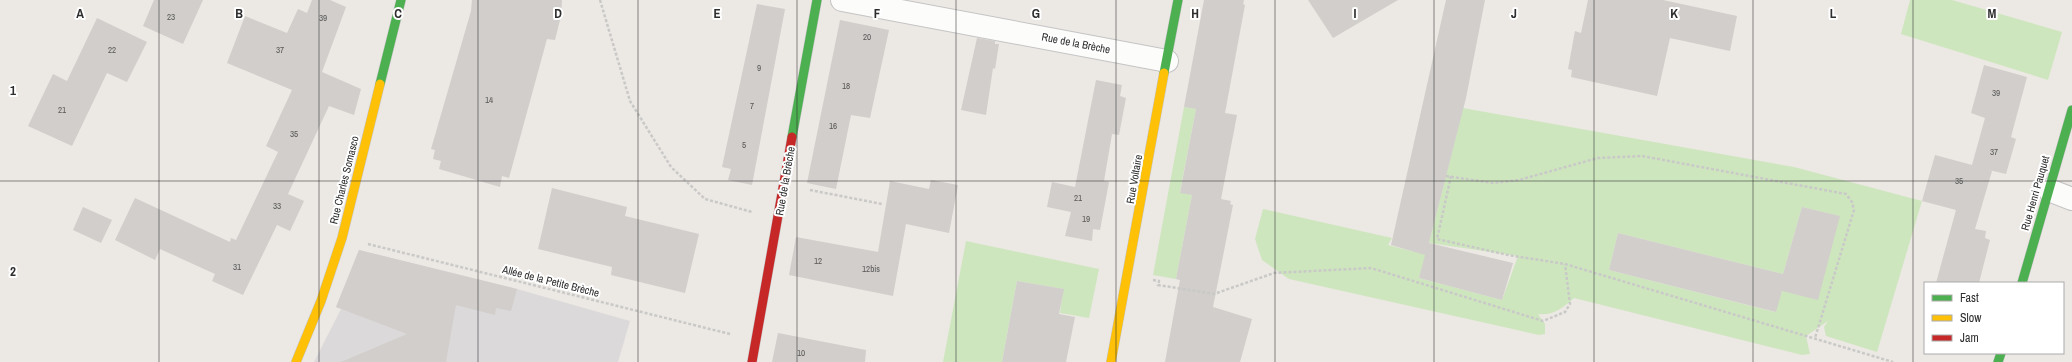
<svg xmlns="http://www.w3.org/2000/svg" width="2072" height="362" viewBox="0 0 2072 362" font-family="'Archivo Narrow',sans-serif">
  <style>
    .industrial { fill: #dcd9db }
    .green { fill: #cee6be; fill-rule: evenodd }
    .building { fill: #d1cecb }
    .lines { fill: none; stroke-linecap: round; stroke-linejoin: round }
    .street-casing { stroke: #c5c4c5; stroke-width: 24 }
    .fast-casing { stroke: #c5c4c5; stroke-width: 10 }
    .slow-casing { stroke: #c5c4c5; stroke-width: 10 }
    .jam-casing { stroke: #c5c4c5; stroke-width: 10 }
    .path { stroke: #c9c9c8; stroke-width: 2.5; stroke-dasharray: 3 2; stroke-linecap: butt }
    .street { stroke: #fcfcfb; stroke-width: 22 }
    .fast { stroke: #4caf50; stroke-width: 9 }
    .slow { stroke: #ffc107; stroke-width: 9 }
    .jam { stroke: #c62828; stroke-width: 9 }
    .grid { fill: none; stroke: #2e2e2e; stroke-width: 1; stroke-opacity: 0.55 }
    .labels { text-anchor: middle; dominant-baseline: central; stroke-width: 4; stroke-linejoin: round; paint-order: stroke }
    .number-label { font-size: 9px; fill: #585857 }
    .street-label { font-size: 11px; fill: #2e2e2e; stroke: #fff }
    .grid-label { font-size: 13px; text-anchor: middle; font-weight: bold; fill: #2e2e2e; stroke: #fff; stroke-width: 4; stroke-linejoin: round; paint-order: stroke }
  </style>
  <rect width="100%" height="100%" fill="#ece8e4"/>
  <!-- industrial -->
  <path class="industrial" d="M359 250 517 289 630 321 618 362H314L341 309 336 307Z"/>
  <!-- green -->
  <path class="green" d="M1910 0H1952L2062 32 2048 80 1901 34Z
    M1184 107 1196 109 1180 192 1192 195 1176 279 1153 275Z
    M1463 108 1794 167 1922 201 1877 352 1826 336 1824 327 1828 321 1806 336 1810 354 1802 355 1574 298C1563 308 1553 316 1538 314L1545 324V334L1539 335 1289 279 1262 260 1255 239 1263 209 1392 238 1388 245 1427 255 1419 278 1502 300 1518 256 1429 243ZM1802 207 1839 216 1782 291 1775 312 1609 270 1618 233 1783 274Z
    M966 241 1099 269 1089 318 1060 313 1063 289 1017 281 1002 362H943Z"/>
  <!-- building -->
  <path class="building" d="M154 0H203L183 44 143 26Z
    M312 0H330L346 7 322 72 361 89 354 115 329 106 288 194 304 201 290 231 277 225 243 295 212 281 215 274 160 249 155 260 115 240 135 198 230 242 231 238 236 240 278 152 266 146 292 90 227 63 245 16 287 33 298 9 307 13Z
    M472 0H562L561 16 555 40 547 39 509 178 502 176 500 187 439 169 441 161 433 159 435 150 431 149 471 11Z
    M1204 0H1244L1243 4 1245 5 1225 113 1237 115 1221 199 1231 201 1230 204 1233 205 1213 307 1252 319 1240 362H1165L1180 280 1176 279 1192 195 1180 193 1196 109 1184 107Z
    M1308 0H1398L1333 38Z
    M1446 0H1485L1466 98 1429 243 1513 263 1502 300 1419 278 1425 255 1391 245Z
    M1588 0H1663L1737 16 1730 51 1670 38 1657 96 1571 77 1572 70 1568 69 1575 31 1581 33Z
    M757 4 785 9 752 185 728 180 731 169 722 167Z
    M97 18 147 42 127 82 107 73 72 146 28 126 53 74 67 81Z
    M840 20 889 30 870 118 851 115 836 189 807 183Z
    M977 38 995 41V44H999L995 69 993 68 986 115 961 110Z
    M1984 65 2027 77 2011 137 2016 139 2006 174 1989 170 1992 171 1975 229 1986 231 1985 238 1990 240 1979 283H1936L1956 210 1922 201 1935 155 1972 165 1985 118 1971 113Z
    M1096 80 1122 85 1120 96 1126 98 1119 135 1112 134 1104 181 1109 182 1100 230 1093 229 1092 241 1065 236 1071 212 1047 207 1052 182 1075 187Z
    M931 180 958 185 949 233 906 224 893 296 789 275 796 237 878 252 890 181 929 189Z
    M552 188 627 207 625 216 699 234 685 293 611 275 612 267 538 249Z
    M83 207 112 220 101 243 73 230Z
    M1802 207 1840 216 1818 300 1782 291 1776 312 1609 270 1618 233 1783 274Z
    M359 250 517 289 511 311 496 308 495 315 456 305 446 362H341L407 334 336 307Z
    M1017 281 1064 289 1059 314 1075 317 1066 362H1002Z
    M778 333 866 350 865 362H772Z"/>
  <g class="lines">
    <defs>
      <path id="street" d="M842 0 1167 61
        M2049 190 2072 199"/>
      <path id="fast" d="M1164 73 1178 0
        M380 84 401 0
        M792 137 817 0
        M2022 283 2072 110
        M1998 362 2001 353"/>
      <path id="slow" d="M296 362 321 301 342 238 380 84
        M1111 362 1164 73"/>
      <path id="jam" d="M752 362 792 137"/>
    </defs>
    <!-- street casing -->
    <use href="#street" class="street-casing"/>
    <!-- fast casing -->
    <use href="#fast" class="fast-casing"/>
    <!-- slow casing -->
    <use href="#slow" class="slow-casing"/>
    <!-- jam casing -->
    <use href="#jam" class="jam-casing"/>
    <!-- path -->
    <path class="path" d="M600 0 630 101 671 167 705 199 752 212
      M1446 176 1493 183 1519 180 1598 158 1642 156 1846 194 1852 202 1854 210 1815 338
      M1451 176 1437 239 1508 255 1565 264 1893 362
      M810 190 882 204
      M368 244 730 334
      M1153 280 1159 281 1158 285 1214 294 1274 273 1371 268 1543 321 1565 312 1570 304 1565 264"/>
    <!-- street -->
    <use href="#street" class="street"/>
    <!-- fast -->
    <use href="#fast" class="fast"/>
    <!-- slow -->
    <use href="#slow" class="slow"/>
    <!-- jam -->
    <use href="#jam" class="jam"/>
  </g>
  <!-- grid -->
  <path class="grid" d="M159 0V362M319 0V362M478 0V362M638 0V362M797 0V362M956 0V362M1116 0V362M1275 0V362M1434 0V362M1594 0V362M1753 0V362M1913 0V362M0 181H2072"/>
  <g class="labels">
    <!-- number labels -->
    <g class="number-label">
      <text x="171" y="17">23</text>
      <text x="323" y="18">39</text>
      <text x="867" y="37">20</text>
      <text x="112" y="50">22</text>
      <text x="280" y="50">37</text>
      <text x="759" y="68">9</text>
      <text x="846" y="86">18</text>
      <text x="1996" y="93">39</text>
      <text x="489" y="100">14</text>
      <text x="752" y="106">7</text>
      <text x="62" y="110">21</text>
      <text x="833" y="126">16</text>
      <text x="294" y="134">35</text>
      <text x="744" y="145">5</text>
      <text x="1994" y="152">37</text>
      <text x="1959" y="181">35</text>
      <text x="1078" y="198">21</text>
      <text x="277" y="206">33</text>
      <text x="1086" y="219">19</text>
      <text x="818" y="261">12</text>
      <text x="237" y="267">31</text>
      <text x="871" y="269">12bis</text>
      <text x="801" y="353">10</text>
    </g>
    <!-- street labels -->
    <g class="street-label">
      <text transform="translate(1076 43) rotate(11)">Rue de la Brèche</text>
      <text transform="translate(1134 179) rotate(-80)">Rue Voltaire</text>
      <text transform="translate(344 180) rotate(-76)">Rue Charles Somasco</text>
      <text transform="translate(785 181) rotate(-80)">Rue de la Brèche</text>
      <text transform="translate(2035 193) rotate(-74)">Rue Henri Pauquet</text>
      <text transform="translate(551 281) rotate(14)">Allée de la Petite Brèche</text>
    </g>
  </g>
  <g class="grid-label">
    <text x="80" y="18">A</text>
    <text x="239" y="18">B</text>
    <text x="398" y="18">C</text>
    <text x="558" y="18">D</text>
    <text x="717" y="18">E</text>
    <text x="877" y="18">F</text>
    <text x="1036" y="18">G</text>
    <text x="1195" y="18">H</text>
    <text x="1355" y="18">I</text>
    <text x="1514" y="18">J</text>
    <text x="1674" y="18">K</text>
    <text x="1833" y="18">L</text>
    <text x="1992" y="18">M</text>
    <text x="13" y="95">1</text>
    <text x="13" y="276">2</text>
  </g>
  <!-- legend -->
  <rect x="1924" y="282" width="140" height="72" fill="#ffffff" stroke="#ababab"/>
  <rect x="1932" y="295" width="20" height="6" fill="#4caf50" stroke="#ababab"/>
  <text x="1960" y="302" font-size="12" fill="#2e2e2e">Fast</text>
  <rect x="1932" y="315" width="20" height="6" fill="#ffc107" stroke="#ababab"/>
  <text x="1960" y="322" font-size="12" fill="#2e2e2e">Slow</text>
  <rect x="1932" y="335" width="20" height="6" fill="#c62828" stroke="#ababab"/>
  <text x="1960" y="342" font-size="12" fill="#2e2e2e">Jam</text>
</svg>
